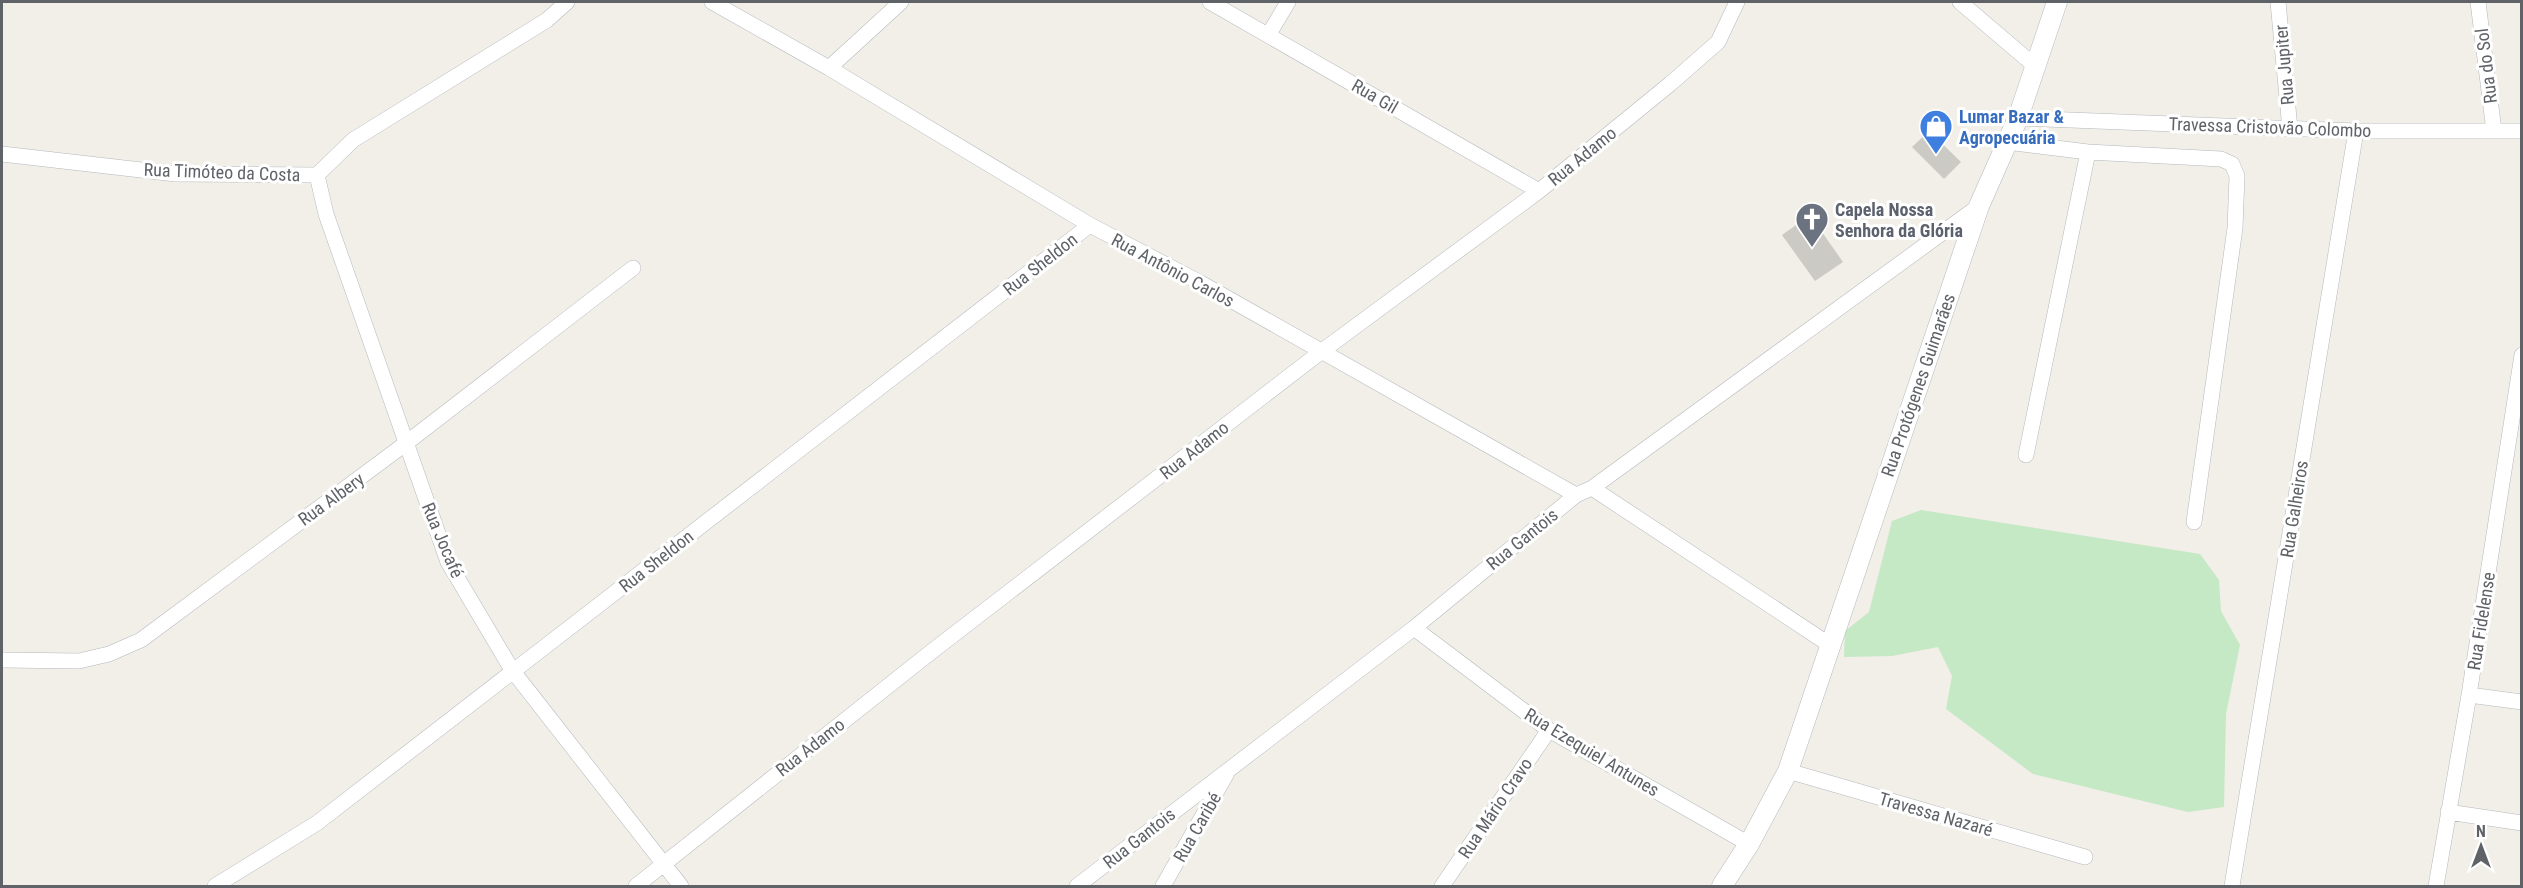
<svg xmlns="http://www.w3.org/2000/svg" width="2523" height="888" viewBox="0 0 2523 888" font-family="'Roboto Condensed',sans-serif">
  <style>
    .green { fill: #c5e8c5 }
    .building { fill: #cccac5 }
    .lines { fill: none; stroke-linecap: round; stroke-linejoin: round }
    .minor-casing { stroke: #b5b8bc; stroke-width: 16 }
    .tertiary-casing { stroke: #b5b8bc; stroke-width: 21 }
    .minor { stroke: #fff; stroke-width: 15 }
    .tertiary { stroke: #fff; stroke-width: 20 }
    .labels { text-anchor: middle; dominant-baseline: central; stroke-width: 6; stroke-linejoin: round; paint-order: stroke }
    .street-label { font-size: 18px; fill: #5f6368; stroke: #fff }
    .shop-label { font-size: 18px; font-weight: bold; fill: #366cbe; stroke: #fff; text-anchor: start }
    .worship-label { font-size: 18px; font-weight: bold; fill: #5b616d; stroke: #fff; text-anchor: start }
  </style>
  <rect width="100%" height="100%" fill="#f1efe8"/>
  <!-- green -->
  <path class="green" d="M1921 510 2200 554 2219 580 2221 611 2240 645 2226 714 2224 807 2188 812 2033 774 1946 709 1952 676 1938 647 1892 656 1844 657 1845 631 1869 612 1892 521Z"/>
  <!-- building -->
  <path class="building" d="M1929 131 1961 162 1944 179 1912 147Z
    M1810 215 1843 262 1815 281 1782 235Z"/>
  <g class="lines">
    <defs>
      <path id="minor" d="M712 2 829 68 1090 225 1199 282 1576 495
        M1210 2 1539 191
        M1960 2 2035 66
        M2278 2 2290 129
        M2478 2 2494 131
        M1269 34 1288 2
        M829 68 901 2
        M2018 118 2356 131H2522
        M2007 142 2088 152 2221 159 2232 164 2237 176 2235 228 2194 522
        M2 154 176 174 317 175 353 140 547 20 567 2
        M317 175 326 214 448 562 512 670 681 886
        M2026 455 2088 152
        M1592 488 1830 645
        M1414 628 1549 730 1749 844
        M2 660 79 661 109 654 141 640 405 444 633 268
        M2469 695 2522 702
        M1788 771 2085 857
        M2448 812 2522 823
        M215 886 317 823 1090 225
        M636 886 931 652 1322 351 1539 191 1670 84 1718 42 1737 2
        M1077 886 1414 628 1576 495 1592 488 1979 206
        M1163 886 1227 773
        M1442 886 1549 730
        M2232 886 2356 131
        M2436 886 2469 695 2522 355"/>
      <path id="tertiary" d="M1722 886 1749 844 1788 771 1979 206 2018 118 2057 2"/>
    </defs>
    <!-- minor casing -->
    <use href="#minor" class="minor-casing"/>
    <!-- tertiary casing -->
    <use href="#tertiary" class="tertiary-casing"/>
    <!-- minor -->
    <use href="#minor" class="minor"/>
    <!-- tertiary -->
    <use href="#tertiary" class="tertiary"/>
  </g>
  <!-- icons -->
  <defs>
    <symbol id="shop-pin" viewBox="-11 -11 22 30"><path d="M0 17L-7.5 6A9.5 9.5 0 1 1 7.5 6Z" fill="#3f7fe0" stroke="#fff"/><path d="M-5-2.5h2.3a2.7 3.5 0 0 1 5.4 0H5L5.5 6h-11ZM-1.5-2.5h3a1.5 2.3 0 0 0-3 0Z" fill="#fff"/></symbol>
    <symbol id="church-pin" viewBox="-11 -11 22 30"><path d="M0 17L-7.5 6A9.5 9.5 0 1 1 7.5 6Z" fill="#6b7280" stroke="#fff"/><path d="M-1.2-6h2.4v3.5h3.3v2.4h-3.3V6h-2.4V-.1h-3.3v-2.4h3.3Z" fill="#fff"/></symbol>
  </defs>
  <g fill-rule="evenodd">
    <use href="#shop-pin" x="1917" y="107" width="38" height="52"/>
    <use href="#church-pin" x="1793" y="200" width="38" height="52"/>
  </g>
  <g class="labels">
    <!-- street labels -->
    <g class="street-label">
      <text transform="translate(2284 65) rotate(-95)">Rua Jupiter</text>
      <text transform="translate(2486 66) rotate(-97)">Rua do Sol</text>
      <text transform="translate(1375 96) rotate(30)">Rua Gil</text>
      <text transform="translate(2270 127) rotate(2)">Travessa Cristovão Colombo</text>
      <text transform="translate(1582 156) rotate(-39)">Rua Adamo</text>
      <text transform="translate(222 172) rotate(2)">Rua Timóteo da Costa</text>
      <text transform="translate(1040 264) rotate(-38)">Rua Sheldon</text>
      <text transform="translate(1173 270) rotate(28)">Rua Antônio Carlos</text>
      <text transform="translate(1918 385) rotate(-71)">Rua Protógenes Guimarães</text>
      <text transform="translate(1194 450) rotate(-38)">Rua Adamo</text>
      <text transform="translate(331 499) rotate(-36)">Rua Albery</text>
      <text transform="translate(2294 509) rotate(-81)">Rua Galheiros</text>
      <text transform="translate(1522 539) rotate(-39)">Rua Gantois</text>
      <text transform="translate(443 540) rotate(67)">Rua Jocafé</text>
      <text transform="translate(656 561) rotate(-38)">Rua Sheldon</text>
      <text transform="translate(2481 621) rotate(-81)">Rua Fidelense</text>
      <text transform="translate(810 747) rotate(-38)">Rua Adamo</text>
      <text transform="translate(1592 752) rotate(31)">Rua Ezequiel Antunes</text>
      <text transform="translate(1495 808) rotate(-56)">Rua Mário Cravo</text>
      <text transform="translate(1936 814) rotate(16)">Travessa Nazaré</text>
      <text transform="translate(1197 827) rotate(-60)">Rua Caribé</text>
      <text transform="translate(1139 838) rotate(-38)">Rua Gantois</text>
    </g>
    <!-- shop labels -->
    <g class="shop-label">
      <text x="1959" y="116">Lumar Bazar &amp;<tspan x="1959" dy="21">Agropecuária</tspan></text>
    </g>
    <!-- worship labels -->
    <g class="worship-label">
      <text x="1835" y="209">Capela Nossa<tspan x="1835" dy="21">Senhora da Glória</tspan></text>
    </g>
  </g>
  <!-- border -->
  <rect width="2523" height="888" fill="none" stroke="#5f6368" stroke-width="6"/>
  <!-- north arrow -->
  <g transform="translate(2481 846)" stroke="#ffffff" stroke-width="4.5" paint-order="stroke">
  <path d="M0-4.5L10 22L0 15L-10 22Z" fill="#5f6368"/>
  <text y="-9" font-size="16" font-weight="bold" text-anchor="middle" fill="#5f6368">N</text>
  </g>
</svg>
